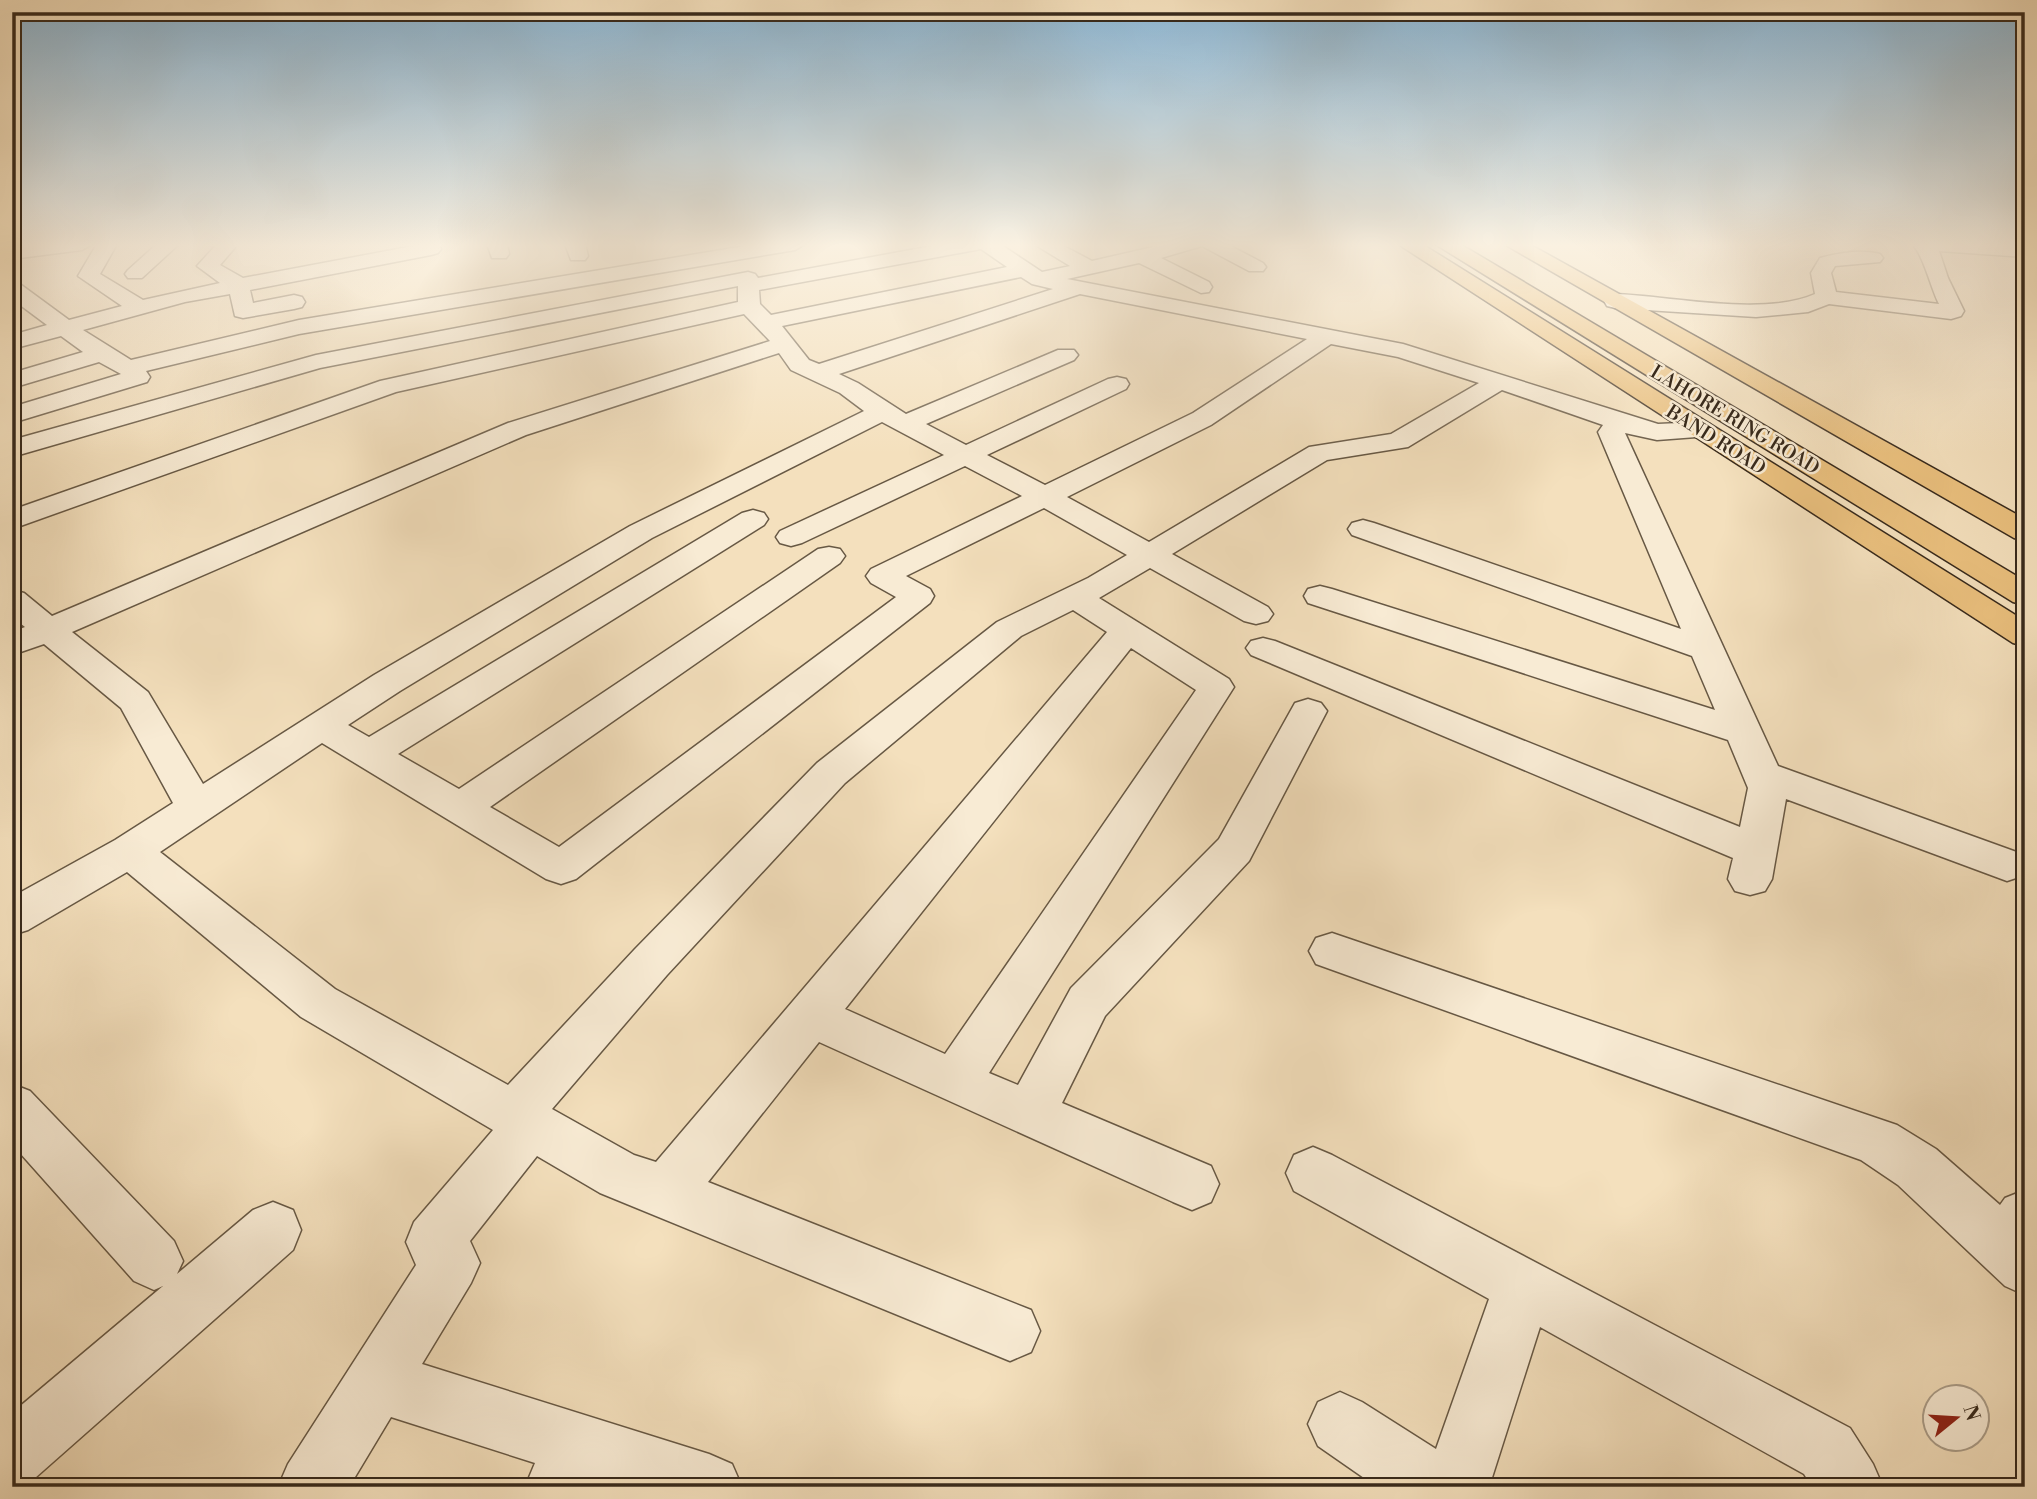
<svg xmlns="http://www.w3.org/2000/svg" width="2037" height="1499" viewBox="0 0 2037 1499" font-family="'Libre Bodoni',serif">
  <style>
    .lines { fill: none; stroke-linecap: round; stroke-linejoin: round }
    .minor-casing { stroke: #675844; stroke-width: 3 }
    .major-casing { stroke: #382a1c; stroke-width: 3 }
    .highway-casing { stroke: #382a1c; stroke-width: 3 }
    .minor { fill: #f8ebd4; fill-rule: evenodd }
    .major { fill: #eac07e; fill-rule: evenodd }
    .highway { fill: #eac07e; fill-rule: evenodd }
    .labels { text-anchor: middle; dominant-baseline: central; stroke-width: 5; stroke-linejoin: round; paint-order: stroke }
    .far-street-label { font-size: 19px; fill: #382a1c; stroke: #f8ebd4 }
  </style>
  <rect width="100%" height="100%" fill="#f4e0bd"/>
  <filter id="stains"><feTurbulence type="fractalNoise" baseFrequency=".00286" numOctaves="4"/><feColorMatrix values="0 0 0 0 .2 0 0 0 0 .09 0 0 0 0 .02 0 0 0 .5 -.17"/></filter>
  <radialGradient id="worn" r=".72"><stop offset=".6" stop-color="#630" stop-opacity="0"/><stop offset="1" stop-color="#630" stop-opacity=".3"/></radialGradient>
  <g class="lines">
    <defs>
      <path id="minor" d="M33 244H92L82 250 12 259V247Z
        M97 244H117L100 274 143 300 220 283 197 266 217 244H238L220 265 243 278 424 244 438 245 441 249 438 253 431 255 250 290 253 303 294 295 302 297 305 302 302 307 294 309 243 318 235 316 230 294 185 302 83 330 131 360 299 320 757 244H805L795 250 299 334 146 371 150 377 147 382 12 423V407L121 374 99 362 12 388V373L83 352 61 336 12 349V335L47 325 12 299V283L20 284 69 320 122 306 78 276Z
        M157 244H179L142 278H128L125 274 128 270Z
        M487 244H507L509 254 506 258H492Z
        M565 244H585L588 256 585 260H571Z
        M943 244H1000L1042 272 1070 266 1034 244H1060L1092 261 1166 244H1227L1263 263 1266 267 1263 271H1249L1202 246 1161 258 1209 282 1212 287 1209 292 1201 293 1139 263 1067 279 1403 344 1658 424 1701 422 1710 424 1714 430 1710 436 1657 440 1625 433 1778 766 2022 854 2025 858 2022 876 2007 881 1786 799 1772 879 1765 891 1750 895 1735 891 1728 879 1733 858 1251 655 1246 648 1251 641 1263 638 1275 641 1740 827 1748 788 1728 740 1308 603 1304 596 1308 589 1320 586 1332 589 1715 710 1692 656 1352 535 1348 529 1352 523 1363 520 1374 523 1681 629 1598 432 1603 425 1502 390 1408 447 1327 460 1172 554 1268 607 1273 614 1268 621 1256 624 1244 621 1150 568 1099 598 1229 679 1234 687 989 1073 1018 1085 1071 988 1219 839 1295 703 1308 699 1321 703 1327 711 1249 861 1105 1016 1062 1103 1211 1166 1219 1184 1211 1202 1192 1210 1173 1202 819 1042 708 1182 1031 1310 1040 1331 1031 1352 1010 1361 600 1193 537 1156 470 1241 480 1263 471 1283 422 1364 709 1454 732 1464 742 1487H607L595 1483 593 1487H525L535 1463 391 1417 349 1487H278L288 1464 416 1265 406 1242 414 1222 493 1130 301 1017 127 872 28 930 12 935V897L115 840 173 803 121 708 44 644 12 655V632L25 627 12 617V590L24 593 52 616 508 423 770 341 744 314 396 392 12 529V510L380 381 738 302V286L320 368 12 457V440L316 355 748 272 755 274 758 278ZM981 249 1007 267 771 315 760 304 759 290ZM1021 277 1032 284 1053 289 819 364 809 360 782 326ZM1080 294 1307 339 1193 413 1045 485 987 455 1126 389 1129 384 1126 379 1117 377 1108 379 966 445 926 424 1074 360 1078 355 1074 350H1058L906 414 858 383 839 374ZM1331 344 1398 357 1479 383 1391 434 1309 447 1149 542 1067 497 1211 425ZM779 353 791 370 840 393 864 411 630 526 374 675 203 784 148 692 72 632 526 435ZM882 422 944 455 780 531 776 537 780 543 791 546 802 543 965 466 1022 496 871 569 866 576 871 583 896 597 559 847 490 807 840 563 845 556 840 549 829 547 818 549 459 789 398 754 764 525 768 519 764 513 753 510 742 513 369 737 348 725 400 691 652 538ZM1044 508 1127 555 1088 578 997 622 817 763 635 949 508 1085 335 989 160 852 322 743 546 879 561 884 576 879 930 603 934 596 930 589 906 576ZM1073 610 1107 632 656 1162 634 1155 552 1109 667 975 845 783 1021 636ZM1131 648 1196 690 945 1054 845 1009Z
        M1912 244 2025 245V257L1939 251 1948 278 1964 311 1961 316 1951 319 1829 304 1808 312 1756 317 1615 308 1607 306 1604 301 1607 296 1615 294C1672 296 1763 317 1815 294L1811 273 1820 258C1839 253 1860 249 1880 254L1883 258 1880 262 1835 266 1831 273 1836 292 1939 304C1930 286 1924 256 1912 244Z
        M1332 933 1897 1125 1936 1149 2000 1205 2005 1198 2025 1190V1295L2005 1286 1898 1185 1861 1160 1316 964 1309 951 1316 938Z
        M12 1084 30 1091 174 1241 183 1261 177 1274 253 1210 273 1202 293 1210 301 1230 293 1250 35 1478 13 1487 12 1413 163 1286 154 1290 134 1281 12 1144Z
        M1313 1147 1332 1155 1850 1428 1873 1464 1883 1487H1812L1804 1474 1540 1327 1489 1487H1377L1318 1446 1308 1424 1318 1402 1340 1392 1362 1402 1436 1449 1489 1299 1294 1191 1286 1173 1294 1155Z"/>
      <path id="major" d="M1398 244H1422L2025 621V646L2013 643Z
        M1504 244H1529L2025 519V541L2014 538Z"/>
      <path id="highway" d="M1435 244H1460L2025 581V605L2013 602Z"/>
    </defs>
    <!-- minor casing -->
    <use href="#minor" class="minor-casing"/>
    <!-- major casing -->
    <use href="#major" class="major-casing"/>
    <!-- highway casing -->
    <use href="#highway" class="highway-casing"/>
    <!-- minor -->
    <use href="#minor" class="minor"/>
    <!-- major -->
    <use href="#major" class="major"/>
    <!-- highway -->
    <use href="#highway" class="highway"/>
  </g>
  <!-- sky -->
  <linearGradient id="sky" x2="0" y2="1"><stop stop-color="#8bb7d6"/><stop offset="0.54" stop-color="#faf1e1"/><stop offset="1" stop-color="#faf1e1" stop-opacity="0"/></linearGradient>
  <rect width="2037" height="454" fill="url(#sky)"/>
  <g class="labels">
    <!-- far-street labels -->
    <g class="far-street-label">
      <text transform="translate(1735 420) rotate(31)">LAHORE RING ROAD</text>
      <text transform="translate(1716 440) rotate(32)">BAND ROAD</text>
    </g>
  </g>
  <!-- margin -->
  <rect width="2037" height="1499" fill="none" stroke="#f4e0bd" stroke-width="42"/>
  <rect x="14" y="14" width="2009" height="1471" fill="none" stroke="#382a1c" stroke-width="3.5"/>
  <rect x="21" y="21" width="1995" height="1457" fill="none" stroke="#382a1c" stroke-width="2"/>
  <!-- north arrow -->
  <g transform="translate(1956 1418) rotate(72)"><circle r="33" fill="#f8ebd4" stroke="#ab9e8a" stroke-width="2"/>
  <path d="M0-5L12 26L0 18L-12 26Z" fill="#8f2418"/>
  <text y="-10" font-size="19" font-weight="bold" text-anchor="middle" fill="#382a1c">N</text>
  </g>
  <rect width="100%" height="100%" filter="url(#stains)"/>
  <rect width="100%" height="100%" fill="url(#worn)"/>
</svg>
